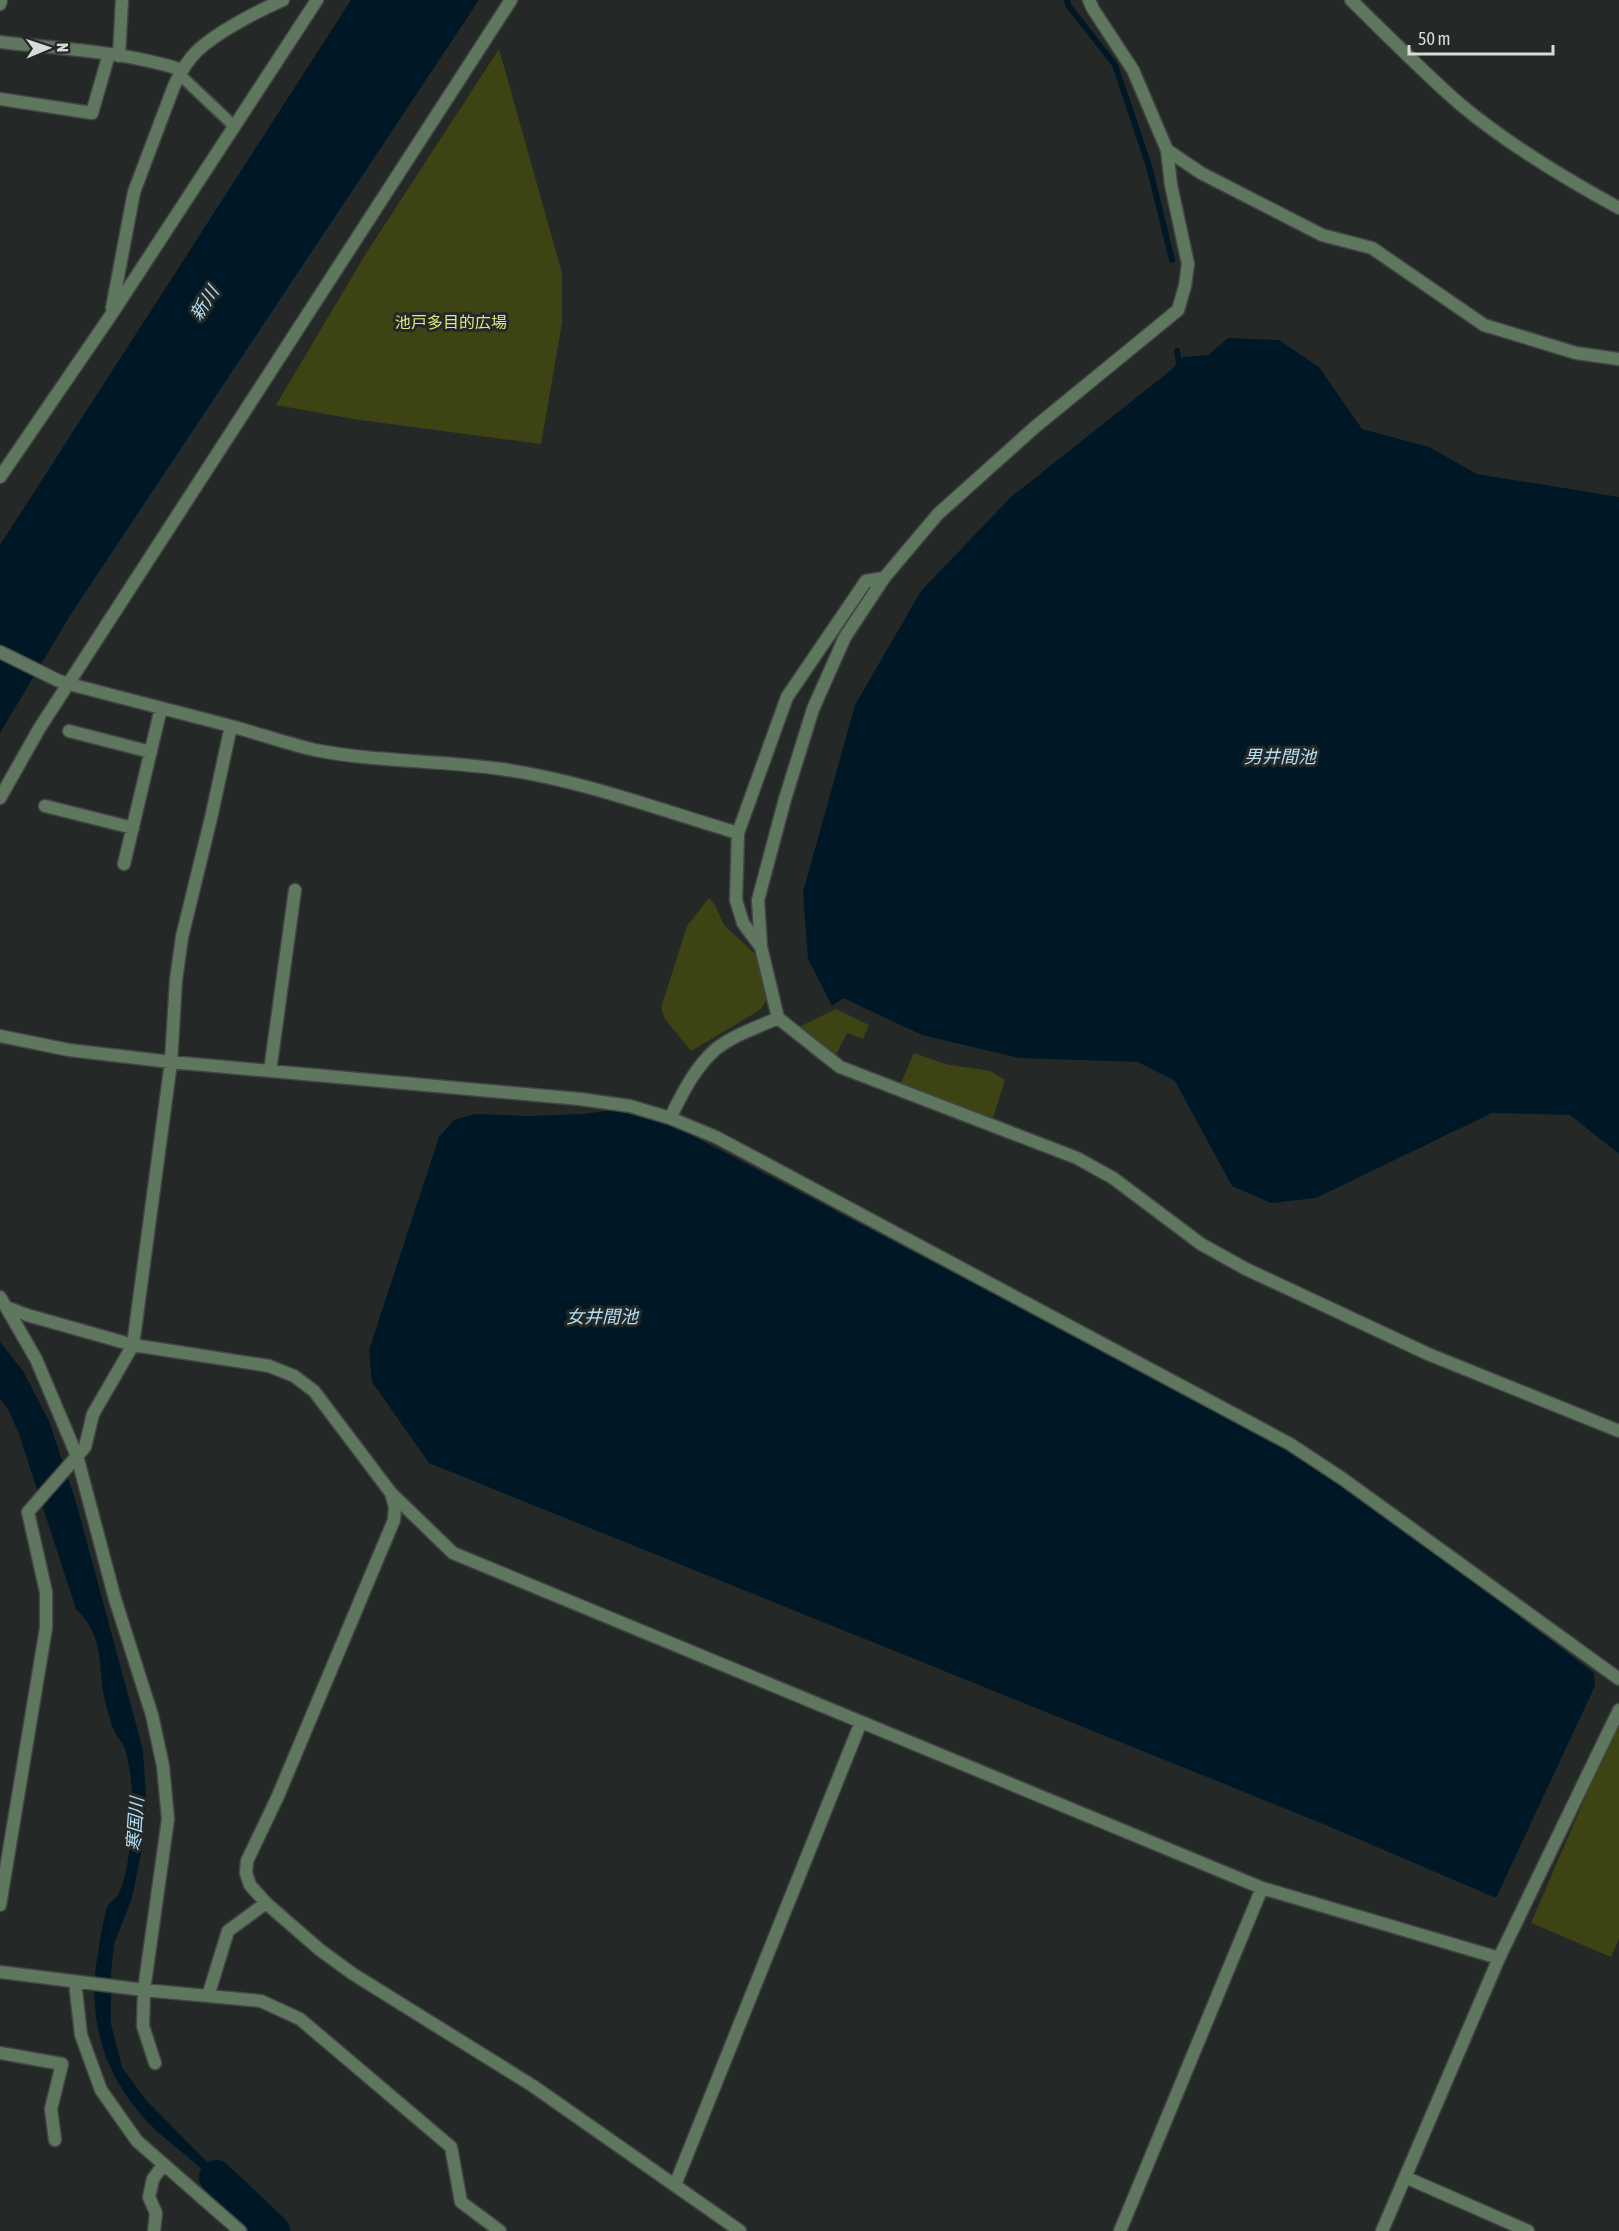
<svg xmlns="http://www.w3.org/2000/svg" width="1619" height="2231" viewBox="0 0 1619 2231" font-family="'Asap Condensed','Noto Sans JP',sans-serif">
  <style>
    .green { fill: #3e4313 }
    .water { fill: #001825 }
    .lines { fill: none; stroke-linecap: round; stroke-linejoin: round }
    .stream { stroke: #001825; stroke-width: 6 }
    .river { stroke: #001825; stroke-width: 34 }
    .service-casing { stroke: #414544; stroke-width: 14 }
    .minor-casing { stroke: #414544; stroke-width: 15 }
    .tertiary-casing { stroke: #414544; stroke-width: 15 }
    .service { stroke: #60775f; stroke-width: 10 }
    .minor { stroke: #60775f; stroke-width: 12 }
    .tertiary { stroke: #60775f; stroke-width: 12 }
    .labels { text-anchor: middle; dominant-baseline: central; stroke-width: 6; stroke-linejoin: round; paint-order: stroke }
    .park-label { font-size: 16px; fill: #ddea7f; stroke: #242928 }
    .water-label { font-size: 18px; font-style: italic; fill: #b6dff6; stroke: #242928 }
  </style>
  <rect width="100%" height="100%" fill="#242928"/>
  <!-- green -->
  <path class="green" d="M499 49 562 273V323L541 444 353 419 276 405 365 255Z
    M709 898 715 905 724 925 754 953 764 974 766 1001 760 1010 691 1051 665 1019 661 1008 687 926Z
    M836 1009 869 1025 863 1039 847 1033 835 1057 808 1035 801 1026Z
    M914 1053 945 1064 990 1071 1005 1080 992 1121 900 1085Z
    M1619 1719V1939L1611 1957 1531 1923Z"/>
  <!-- water -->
  <path class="water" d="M351 0H479L71 614 0 733V545Z
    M1228 338 1279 340 1319 367 1362 429 1429 447 1477 474 1619 497V1154L1570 1115 1492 1113 1316 1198 1271 1203 1232 1186 1175 1081 1138 1062 1019 1058 922 1035 843 998 832 1006 808 959 803 892 855 705 921 591 1011 497 1171 370 1183 357 1208 355Z
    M615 1110 676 1127 1282 1446C1389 1517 1491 1595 1594 1673L1595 1686 1496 1898 1321 1823 429 1463 372 1382 369 1350 439 1137 454 1120 475 1114 529 1116 582 1114Z
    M0 1342 23 1371 49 1421 76 1502 143 1750 146 1797 142 1849 132 1898 114 1944 111 1975V2024L122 2067 145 2099 245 2200 254 2216C234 2201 217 2182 197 2165 185 2154 171 2144 159 2133 107 2085 85 2023 98 1953 100 1943 104 1912 109 1904 111 1901 116 1899 118 1895 127 1880 131 1841 132 1824 133 1801 132 1768 124 1747 122 1742 117 1737 115 1732 110 1723 108 1711 105 1701 97 1666 106 1638 76 1609L19 1434 9 1411 0 1399Z"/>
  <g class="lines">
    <!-- stream -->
    <path class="stream" d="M1067 0 1068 5 1115 65 1149 166 1172 260
      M1177 351 1180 369"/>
    <!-- river -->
    <path class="river" d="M216 2177 273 2231"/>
    <defs>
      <path id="service" d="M179 74 234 126"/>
      <path id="minor" d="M1089 0 1093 9 1133 70 1167 150 1171 185 1188 264 1185 286 1178 310 1035 427 938 514 884 578 845 637 813 709 785 799 758 900 761 947 778 1018 840 1067 1077 1158 1113 1178 1201 1244 1246 1269 1428 1354 1619 1431
        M0 4 1 0
        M0 42C60 49 124 51 182 70
        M119 56 122 0
        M0 99 92 113 109 54
        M1167 150 1201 173 1322 235 1372 248 1484 325 1576 353 1619 359
        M112 308 134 192 174 86C180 73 187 61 197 51 217 32 258 11 283 0
        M0 477 111 315 317 0
        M0 652 57 680 69 684C122 698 175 711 227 725 257 733 285 743 315 750 376 762 439 760 501 769 581 780 660 810 738 833
        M69 731 151 752
        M45 806 133 828
        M124 864 161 708
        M760 946 743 923 736 900 738 833 787 697 866 581 884 578
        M0 1036 69 1050 171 1062 580 1099 630 1106 670 1118 716 1137 1290 1444 1343 1479 1619 1679
        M270 1071 295 890
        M670 1118C682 1094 695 1067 716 1049 734 1035 758 1027 778 1018
        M0 1297 6 1307 27 1315 133 1345 269 1366 294 1376 314 1391 391 1493 395 1507 394 1520 278 1796 247 1861 246 1873 250 1885 266 1903 320 1950 353 1974 533 2086 740 2231
        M6 1307 36 1359 77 1456 115 1599 152 1715 163 1766 168 1819 144 1990 143 2026 155 2063
        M392 1494 453 1553 1262 1888 1499 1958
        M0 1905 46 1628V1592L28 1512 85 1447 93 1414 133 1345 171 1062 176 980 182 937 211 818 231 726
        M0 1972 144 1990 261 2001 300 2019 451 2147 461 2202 500 2231
        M75 1982 81 2035 101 2090 137 2141 240 2231
        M208 1996 228 1931 266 1903
        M0 2053 62 2064 51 2109 55 2140
        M1405 2177 1528 2231
        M675 2185 861 1722
        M154 2231 156 2213 149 2197 153 2179 163 2165
        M1120 2231 1262 1888
        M1382 2231 1499 1958 1619 1710"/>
      <path id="tertiary" d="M1351 0C1387 35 1423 72 1461 105 1509 145 1564 178 1619 208
        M0 798 39 729 511 0"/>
    </defs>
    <!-- service casing -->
    <use href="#service" class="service-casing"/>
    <!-- minor casing -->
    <use href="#minor" class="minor-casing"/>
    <!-- tertiary casing -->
    <use href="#tertiary" class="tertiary-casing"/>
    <!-- service -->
    <use href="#service" class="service"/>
    <!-- minor -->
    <use href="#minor" class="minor"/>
    <!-- tertiary -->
    <use href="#tertiary" class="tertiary"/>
  </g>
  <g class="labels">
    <!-- park labels -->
    <g class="park-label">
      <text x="451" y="322">池戸多目的広場</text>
    </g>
    <!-- water labels -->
    <g class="water-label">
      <text transform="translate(204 303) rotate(-57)">新川</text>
      <text x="1280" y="756">男井間池</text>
      <text x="602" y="1316">女井間池</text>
      <text transform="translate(135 1824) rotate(-86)">寒国川</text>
    </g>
  </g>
  <!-- north arrow -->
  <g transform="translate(48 48) rotate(88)" stroke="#242928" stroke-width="4.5" paint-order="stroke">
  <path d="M0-4.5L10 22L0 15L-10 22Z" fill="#d8dbda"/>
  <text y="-9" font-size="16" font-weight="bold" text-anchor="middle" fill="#d8dbda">N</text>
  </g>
  <!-- scale -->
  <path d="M1409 45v9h144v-9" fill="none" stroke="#d8dbda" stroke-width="3"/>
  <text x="1418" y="45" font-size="18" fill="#d8dbda" stroke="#242928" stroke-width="4.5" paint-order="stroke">50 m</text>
</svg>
